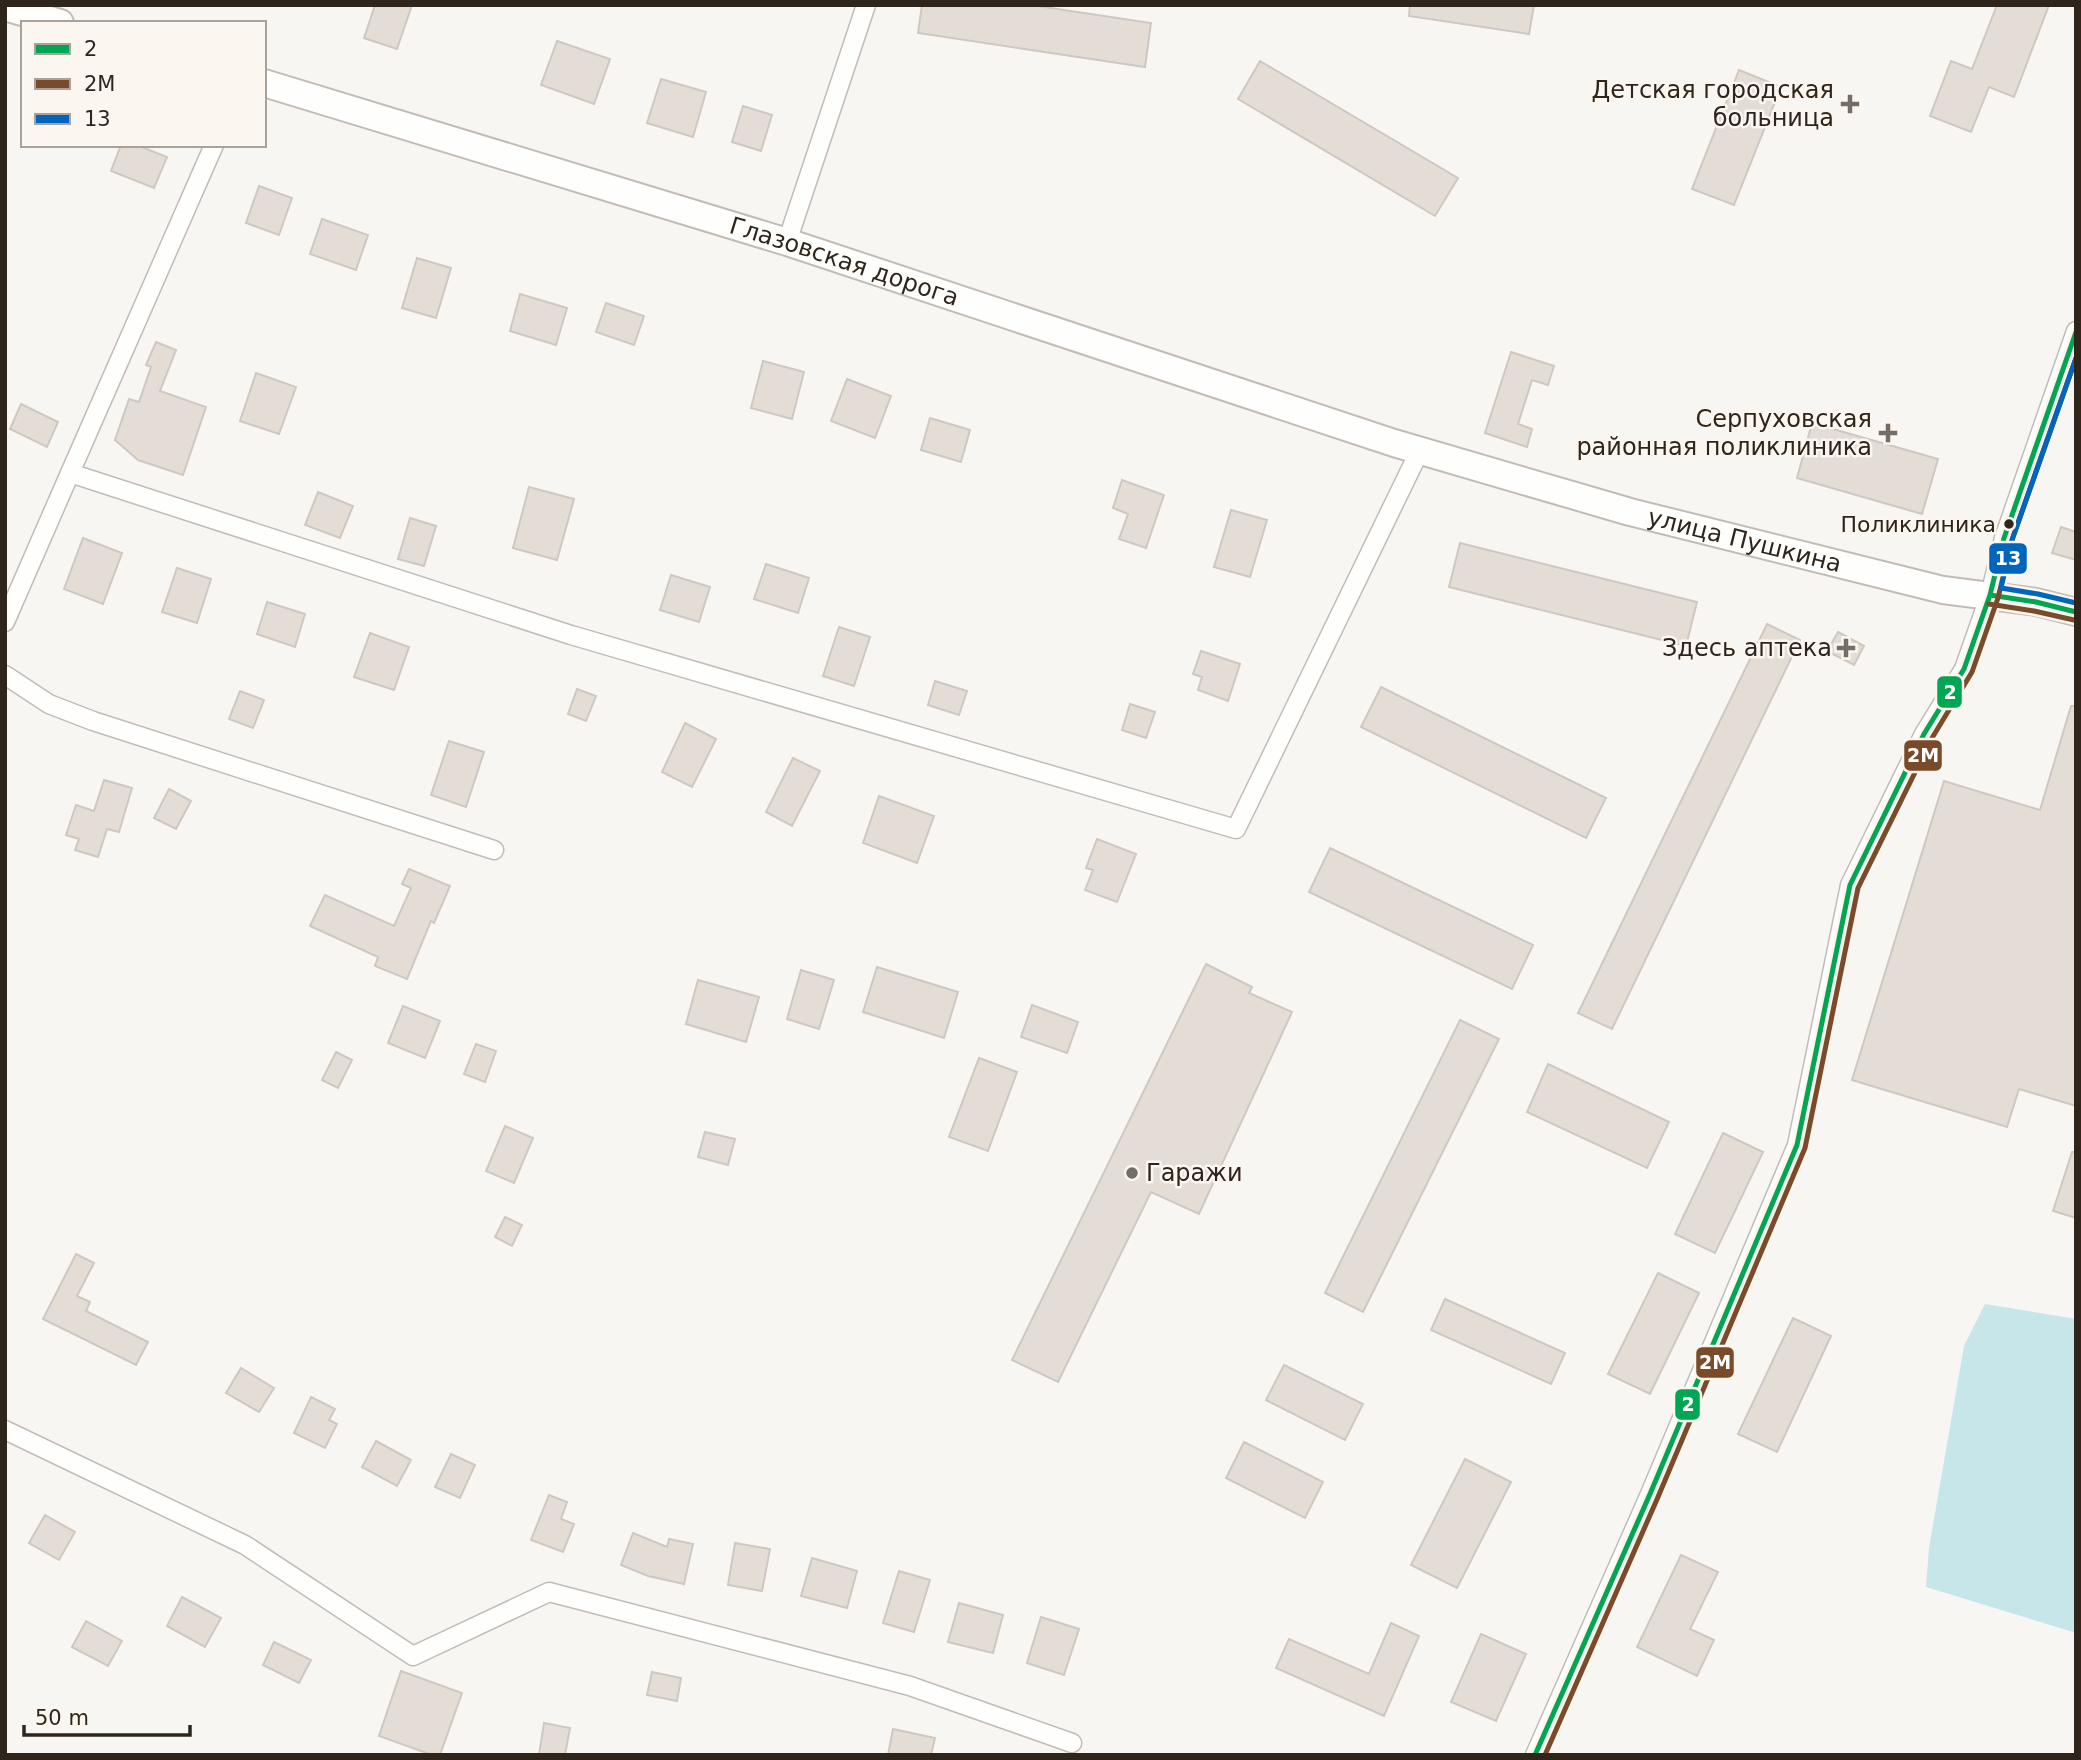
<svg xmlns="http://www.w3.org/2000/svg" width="2081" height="1760" viewBox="0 0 2081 1760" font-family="'DejaVu Sans',sans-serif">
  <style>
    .water { fill: #c6e6ea }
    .building { fill: #e3ddd6; stroke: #cec8c2; stroke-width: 2 }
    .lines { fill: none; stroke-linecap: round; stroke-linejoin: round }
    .street-casing { stroke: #c2bcb6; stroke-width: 21 }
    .secondary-casing { stroke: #c2bcb6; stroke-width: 30 }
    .street { stroke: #fefefd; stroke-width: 18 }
    .secondary { stroke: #fefefd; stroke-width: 26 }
    .bus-1-casing { stroke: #fbf6f0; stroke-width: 10 }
    .bus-2-casing { stroke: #fbf6f0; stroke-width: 10 }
    .bus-3-casing { stroke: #fbf6f0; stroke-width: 10 }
    .bus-1 { stroke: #00a651; stroke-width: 5 }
    .bus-2 { stroke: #7a4b2a; stroke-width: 5 }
    .bus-3 { stroke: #0065bd; stroke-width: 5 }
    .poi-dot { fill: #756e67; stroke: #fbf6f0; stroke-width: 2.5 }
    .bus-dot { fill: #2f251b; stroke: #fbf6f0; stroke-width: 2.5 }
    .labels { text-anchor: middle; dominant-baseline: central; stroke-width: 5; stroke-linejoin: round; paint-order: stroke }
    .bus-label { font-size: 22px; fill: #2f251b; stroke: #fbf6f0; text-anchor: end }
    .poi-label { font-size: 24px; fill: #2f251b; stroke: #fbf6f0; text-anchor: end }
    .street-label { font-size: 24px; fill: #2f251b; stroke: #fbf6f0 }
    .line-badge { stroke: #fbf6f0; stroke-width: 2.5 }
    .badge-label { font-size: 19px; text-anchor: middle; font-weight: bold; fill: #fff }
  </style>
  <rect width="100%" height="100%" fill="#f8f6f3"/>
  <!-- water -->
  <path class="water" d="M1985 1304 2076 1319V1633L1926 1587 1929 1548 1964 1346Z"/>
  <!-- building -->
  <path class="building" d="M375 5H412L397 49 364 38Z
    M922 5H1031L1151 23 1145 67 918 33Z
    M1410 5H1534L1529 34 1409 16Z
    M1997 5H2049L2014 97 1989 87 1971 132 1930 116 1951 61 1972 69Z
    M557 41 610 59 594 104 541 85Z
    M1260 61 1458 178 1435 216 1238 99Z
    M1739 70 1781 87 1734 205 1692 189Z
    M661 79 706 92 693 137 647 123Z
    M743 106 772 115 761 151 732 142Z
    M121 145H137L167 157 154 188 111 171Z
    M259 186 292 198 279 235 246 223Z
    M322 219 368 235 356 270 310 254Z
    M417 258 451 268 436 318 402 308Z
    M520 294 567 308 556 345 510 331Z
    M606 303 644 316 634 345 596 332Z
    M156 342 176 350 160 391 206 407 183 475 138 460 115 440 129 399 139 402 151 367 146 365Z
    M1511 352 1554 366 1548 385 1532 380 1518 424 1532 429 1527 447 1485 433Z
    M763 361 804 372 792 419 751 408Z
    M256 373 296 387 279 434 240 421Z
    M847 379 891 396 875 438 831 421Z
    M21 404 58 422 47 447 10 429Z
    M930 418 970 430 961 462 921 450Z
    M1812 423 1938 459 1922 514 1797 478Z
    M1122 480 1164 495 1146 548 1119 539 1128 514 1113 508Z
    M529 487 574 499 557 560 513 548Z
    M318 492 353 506 340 538 305 525Z
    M1231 510 1267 520 1250 577 1214 567Z
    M410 518 436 526 424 566 398 559Z
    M2061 527 2076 532V560L2052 553Z
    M83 538 122 553 103 604 64 589Z
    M1460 543 1697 602 1686 646 1449 587Z
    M766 564 809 578 798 613 754 599Z
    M177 568 211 579 197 623 162 612Z
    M671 575 710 587 699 622 660 610Z
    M267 602 305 614 295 647 257 634Z
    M1767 624 1800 640 1612 1029 1578 1013Z
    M839 627 870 637 854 686 823 676Z
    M1838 632 1864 646 1854 665 1827 651Z
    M370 633 409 647 394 690 354 677Z
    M1201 651 1240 664 1228 701 1198 690 1202 677 1193 674Z
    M935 681 967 691 959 715 928 705Z
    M1381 687 1606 798 1586 838 1361 727Z
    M577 689 596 696 586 721 568 714Z
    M240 691 264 700 253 728 229 719Z
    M1130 704 1155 712 1146 738 1122 730Z
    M2071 706H2076V1106L2019 1089 2007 1127 1852 1080 1944 781 2040 810Z
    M685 723 716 739 692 787 662 772Z
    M449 741 484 752 466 807 431 795Z
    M793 758 820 771 792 826 766 812Z
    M104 780 132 788 119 832 107 829 98 857 75 850 79 839 66 835 76 805 94 811Z
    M169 789 191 801 176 829 154 818Z
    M879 796 934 816 917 863 863 843Z
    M1097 839 1136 854 1117 902 1085 890 1093 870 1086 868Z
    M1330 848 1533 945 1512 989 1309 892Z
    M409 869 450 886 434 923 431 921 407 979 375 966 378 957 310 926 325 895 394 926 411 888 402 884Z
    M1206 964 1252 987 1249 993 1292 1012 1199 1214 1151 1192 1058 1382 1012 1360Z
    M877 967 958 992 944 1038 863 1012Z
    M801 970 834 980 819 1029 787 1019Z
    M698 980 759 997 746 1042 686 1024Z
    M1032 1005 1078 1022 1067 1053 1021 1037Z
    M403 1006 440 1021 425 1058 388 1043Z
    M1460 1020 1499 1039 1363 1312 1325 1293Z
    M476 1044 496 1051 485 1082 464 1074Z
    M336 1052 352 1060 338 1088 322 1080Z
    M979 1058 1017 1072 988 1151 949 1137Z
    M1548 1064 1669 1122 1647 1168 1527 1112Z
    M505 1126 533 1138 514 1183 486 1171Z
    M705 1132 735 1139 728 1165 698 1157Z
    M1723 1133 1763 1152 1715 1253 1675 1234Z
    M2072 1152H2076V1218L2053 1211Z
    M505 1217 522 1225 512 1246 495 1237Z
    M76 1254 94 1263 77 1296 90 1302 86 1311 148 1342 136 1365 43 1319Z
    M1658 1273 1699 1293 1650 1394 1608 1374Z
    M1445 1299 1565 1353 1551 1384 1431 1330Z
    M1793 1318 1831 1336 1777 1452 1738 1434Z
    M1284 1365 1363 1404 1345 1440 1266 1400Z
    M241 1368 274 1388 259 1412 226 1393Z
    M311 1397 335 1409 329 1420 337 1424 325 1448 294 1433Z
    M376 1441 411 1460 397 1486 362 1467Z
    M1244 1442 1323 1482 1305 1518 1226 1478Z
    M451 1454 475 1465 460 1498 435 1487Z
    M1465 1459 1511 1482 1457 1588 1411 1565Z
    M549 1495 567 1502 561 1519 574 1524 563 1552 531 1540Z
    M45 1515 75 1532 59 1560 29 1543Z
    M633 1533 667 1547 669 1539 693 1544 684 1584 648 1576 621 1565Z
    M735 1543 770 1549 762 1591 728 1585Z
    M1681 1555 1718 1572 1690 1629 1714 1640 1697 1676 1637 1647Z
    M812 1558 857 1571 847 1608 801 1596Z
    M899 1571 930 1580 914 1632 883 1623Z
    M182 1597 221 1618 205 1647 167 1626Z
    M959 1603 1003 1615 993 1653 948 1642Z
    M1041 1617 1079 1629 1064 1675 1027 1663Z
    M86 1621 122 1641 108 1666 72 1647Z
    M1391 1623 1419 1636 1384 1716 1276 1668 1289 1639 1369 1674Z
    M1481 1634 1526 1654 1496 1721 1451 1702Z
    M274 1642 311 1660 299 1683 263 1665Z
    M401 1671 462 1693 440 1755H432L379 1736Z
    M652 1672 681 1678 677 1701 647 1695Z
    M544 1723 570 1728 565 1755H539Z
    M893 1729 935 1738 931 1755H888Z"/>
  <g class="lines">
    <defs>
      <path id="street" d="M787 242 866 5
        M70 473 214 145
        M5 622 70 473 571 635 1236 829 1420 450
        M5 675 49 704 93 721 494 850
        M5 1430 245 1545 413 1656 549 1592 910 1686 1072 1743
        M1535 1755 1650 1494 1797 1145 1850 885 1924 734 1964 669 1990 595 2004 538 2076 331"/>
      <g id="secondary">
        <path d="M5 7 60 23"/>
        <path id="s1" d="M264 83 787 242 1394 443 1630 512 1943 590 2036 602 2076 612"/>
      </g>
    </defs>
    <!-- street casing -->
    <use href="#street" class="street-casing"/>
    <!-- secondary casing -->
    <use href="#secondary" class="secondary-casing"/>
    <!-- street -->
    <use href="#street" class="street"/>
    <!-- secondary -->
    <use href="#secondary" class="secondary"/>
    <defs>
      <path id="bus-1" d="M1990 595 2036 602 2076 612
        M1535 1755 1650 1494 1797 1145 1850 885 1924 734 1964 669 1990 595 2004 538 2076 332"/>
      <path id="bus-2" d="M1989 604 2034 611 2074 620
        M1545 1755 1658 1497 1805 1148 1858 888 1932 738 1972 672 1998 598 2012 540 2076 358"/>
      <path id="bus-3" d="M2076 358 2012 540 2001 588 2038 594 2076 603"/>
    </defs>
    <!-- bus-1 casing -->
    <use href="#bus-1" class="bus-1-casing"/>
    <!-- bus-2 casing -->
    <use href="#bus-2" class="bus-2-casing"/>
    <!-- bus-3 casing -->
    <use href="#bus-3" class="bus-3-casing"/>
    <!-- bus-1 -->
    <use href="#bus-1" class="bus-1"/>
    <!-- bus-2 -->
    <use href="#bus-2" class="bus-2"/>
    <!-- bus-3 -->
    <use href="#bus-3" class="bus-3"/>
  </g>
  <!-- markers -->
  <g class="poi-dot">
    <path d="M1846.5 93.5h7v7h7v7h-7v7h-7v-7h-7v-7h7z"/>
    <path d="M1884.5 422.5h7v7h7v7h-7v7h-7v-7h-7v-7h7z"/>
    <path d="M1842.5 637.5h7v7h7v7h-7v7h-7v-7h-7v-7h7z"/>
    <circle cx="1132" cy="1173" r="7"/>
  </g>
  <circle class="bus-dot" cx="2009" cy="524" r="6"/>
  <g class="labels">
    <!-- bus labels -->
    <g class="bus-label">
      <text x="1996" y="524">Поликлиника</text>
    </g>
    <!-- poi labels -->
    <g class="poi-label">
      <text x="1834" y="90">Детская городская<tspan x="1834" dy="28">больница</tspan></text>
      <text x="1872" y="419">Серпуховская<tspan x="1872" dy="28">районная поликлиника</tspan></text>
      <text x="1832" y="648">Здесь аптека</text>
      <text x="1146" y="1173" text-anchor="start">Гаражи</text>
    </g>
    <!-- street labels -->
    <g class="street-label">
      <text stroke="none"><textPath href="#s1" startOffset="607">Глазовская дорога</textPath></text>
      <text stroke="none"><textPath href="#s1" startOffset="1550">улица Пушкина</textPath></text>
    </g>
  </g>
  <g class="line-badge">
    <rect x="1988" y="542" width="40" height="33" rx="7" fill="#0065bd"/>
    <rect x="1936" y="675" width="27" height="34" rx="7" fill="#00a651"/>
    <rect x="1903" y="739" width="40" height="33" rx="7" fill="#7a4b2a"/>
    <rect x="1695" y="1346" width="40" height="33" rx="7" fill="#7a4b2a"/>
    <rect x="1674" y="1388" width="27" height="33" rx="7" fill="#00a651"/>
  </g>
  <g class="badge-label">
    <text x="2008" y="565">13</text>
    <text x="1950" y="699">2</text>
    <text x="1923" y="762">2М</text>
    <text x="1715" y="1369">2М</text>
    <text x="1688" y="1411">2</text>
  </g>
  <!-- border -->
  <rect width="2081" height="1760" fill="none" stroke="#2f251b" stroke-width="14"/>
  <!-- legend -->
  <rect x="21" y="21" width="245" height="126" fill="#fbf6f0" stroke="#a9a29b" stroke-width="2"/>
  <rect x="35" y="44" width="35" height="10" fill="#00a651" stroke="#a9a29b" stroke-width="2"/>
  <text x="84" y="56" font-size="21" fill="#2f251b">2</text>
  <rect x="35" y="79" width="35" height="10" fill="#7a4b2a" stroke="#a9a29b" stroke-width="2"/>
  <text x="84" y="91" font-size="21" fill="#2f251b">2М</text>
  <rect x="35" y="114" width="35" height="10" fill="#0065bd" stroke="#a9a29b" stroke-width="2"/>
  <text x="84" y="126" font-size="21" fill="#2f251b">13</text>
  <!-- scale -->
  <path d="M24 1725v10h166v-10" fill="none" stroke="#2f251b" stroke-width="3.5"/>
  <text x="35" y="1725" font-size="21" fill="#2f251b" stroke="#fbf6f0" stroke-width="5" paint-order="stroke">50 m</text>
</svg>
